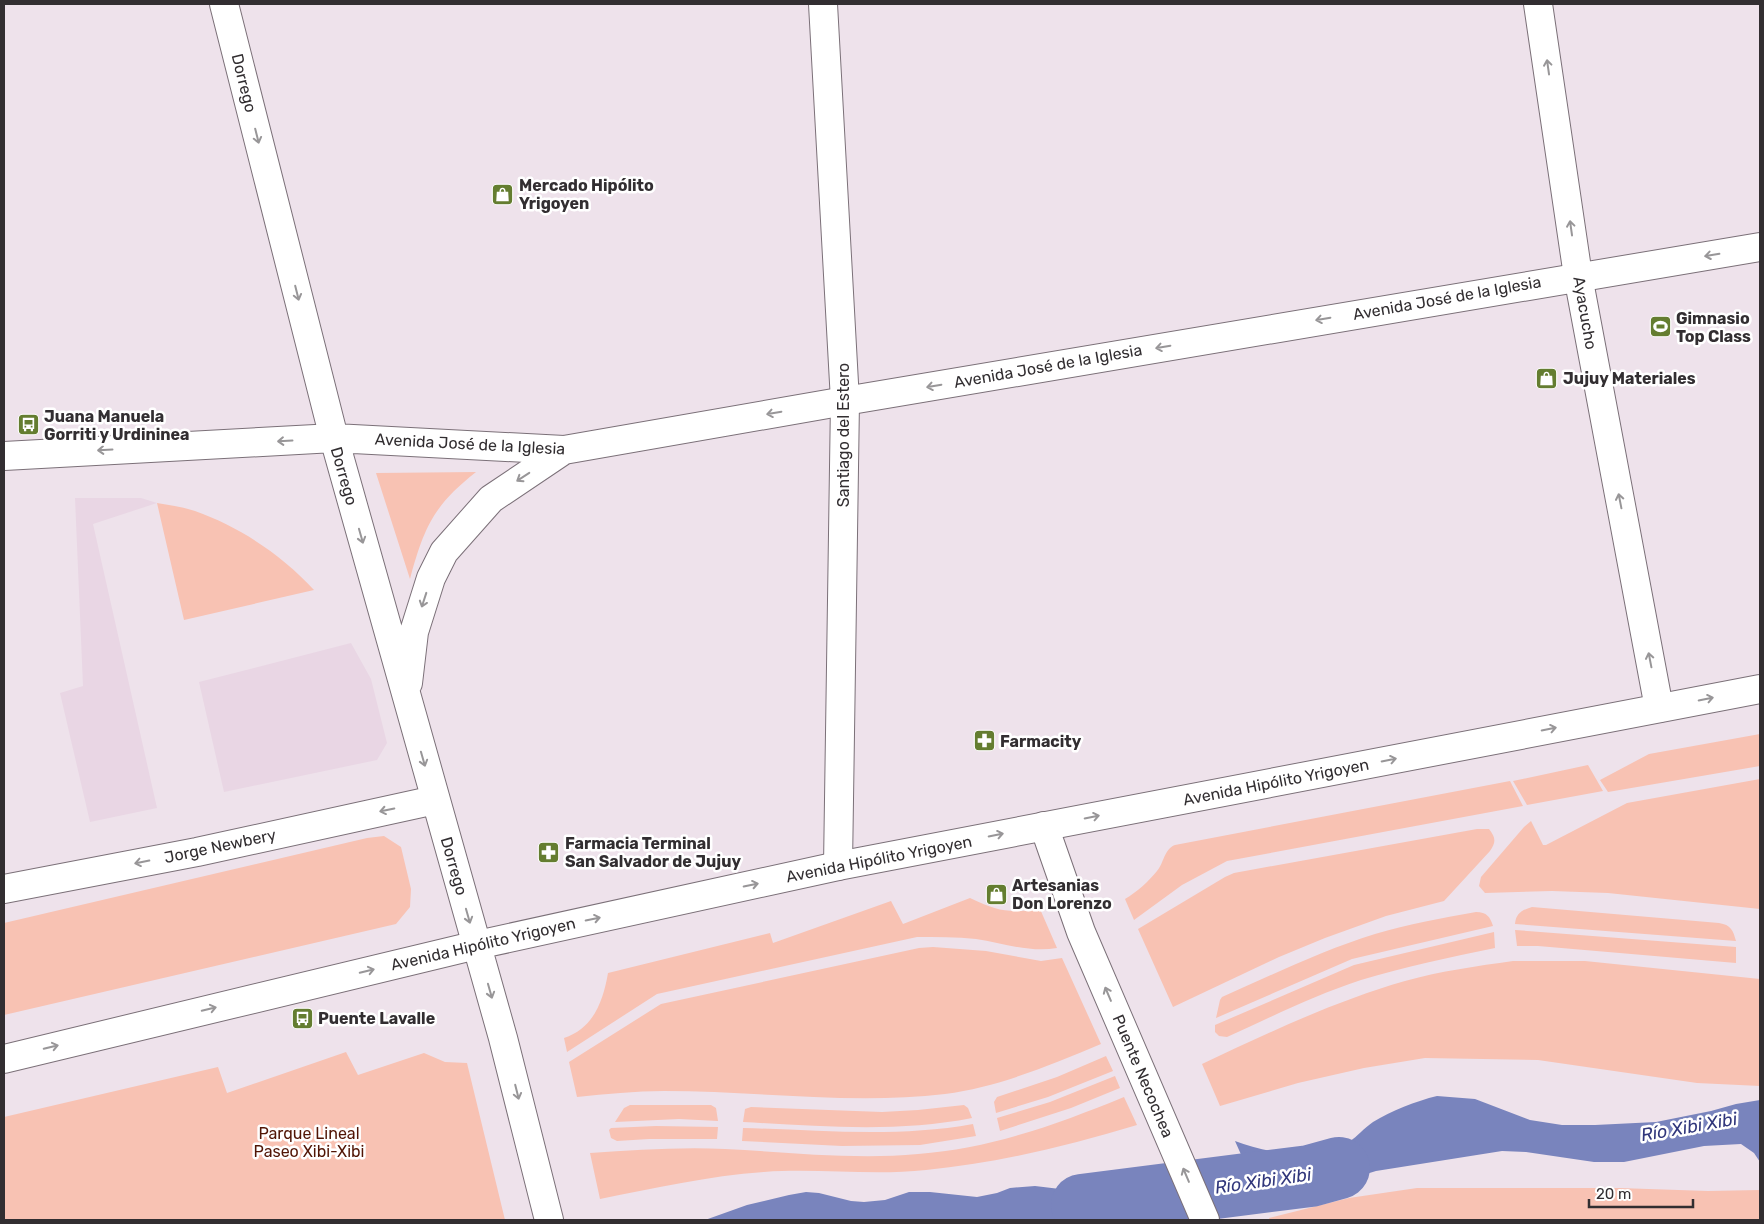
<svg xmlns="http://www.w3.org/2000/svg" width="1764" height="1224" viewBox="0 0 1764 1224" font-family="Rubik,sans-serif">
  <style>
    .built { fill: #e9d6e4 }
    .green { fill: #f8c2b3 }
    .water { fill: #7984bd }
    .pier { fill: #eee2eb }
    .lines { fill: none; stroke-linecap: round; stroke-linejoin: round }
    .river { stroke: #7984bd; stroke-width: 62 }
    .minor-casing { stroke: #7b7078; stroke-width: 30 }
    .major-casing { stroke: #7b7078; stroke-width: 30 }
    .minor { stroke: #fff; stroke-width: 28 }
    .major { stroke: #fff; stroke-width: 28 }
    .oneway { stroke: #989698 }
    .labels { text-anchor: middle; dominant-baseline: central; stroke-width: 5; stroke-linejoin: round; paint-order: stroke }
    .street-label { font-size: 16px; fill: #322e31; stroke: #fff }
    .poi-label { font-size: 16px; font-weight: bold; fill: #322e31; stroke: #fff; text-anchor: start }
    .park-label { font-size: 16px; fill: #511505; stroke: #fff }
    .water-label { font-size: 18px; font-style: italic; fill: #30367b; stroke: #fff }
  </style>
  <rect width="100%" height="100%" fill="#eee2eb"/>
  <!-- built -->
  <path class="built" d="M75 498H141L157 503 93 524 157 808 90 822 60 693 83 686Z
    M351 643 371 679 387 743 377 760 224 792 199 682Z"/>
  <!-- green -->
  <path class="green" d="M476 472C434 505 424 527 410 579L376 473Z
    M157 503C170 505 183 507 195 511 240 527 282 555 314 590L184 620Z
    M1760 734V766L1608 792 1600 780 1649 754Z
    M1588 765 1603 791 1527 805 1513 781Z
    M1760 779V909L1608 893 1552 891 1485 893 1479 886 1481 877 1524 827 1531 821 1543 845H1546L1627 803Z
    M1510 781 1523 806 1227 861 1182 885 1134 920 1125 899C1137 892 1149 881 1157 871 1164 863 1164 849 1175 845Z
    M1477 829H1489C1496 838 1496 842 1490 851L1444 901 1386 916 1325 938 1279 957 1173 1007 1138 929 1225 877 1234 873Z
    M384 836 401 847 411 889 410 907 396 924 4 1015V923L367 838Z
    M970 898C999 912 1009 913 1040 909L1057 948C1030 953 1003 943 976 939 956 937 937 937 917 937L657 994 567 1052 564 1038C594 1028 603 1001 608 973L770 933 773 943 891 901 903 924Z
    M1532 907 1719 923C1731 925 1733 930 1736 941L1515 924C1516 913 1522 910 1532 907Z
    M1476 912C1487 912 1490 917 1493 926L1352 959 1216 1018 1220 1000 1222 997C1272 975 1323 950 1375 934 1408 924 1443 918 1476 912Z
    M1515 930 1736 947V963L1538 946H1517Z
    M1494 932 1495 948C1450 957 1405 967 1361 980 1315 995 1271 1017 1227 1037L1219 1036 1215 1032V1025L1354 965Z
    M933 947 986 951 1041 961 1062 958 1101 1044C1051 1065 999 1087 945 1094 851 1105 758 1091 664 1091 635 1091 606 1094 577 1097L569 1062 661 1004 919 948Z
    M1513 961H1585L1760 979V1086L1697 1083 1538 1060 1425 1058 1364 1068 1298 1083 1220 1106 1202 1064C1268 1033 1335 1001 1405 981 1441 971 1477 966 1513 961Z
    M346 1052 358 1075 424 1053 445 1062 467 1063 505 1220H4V1117L218 1067 227 1093Z
    M1106 1056 1113 1071 1048 1097 996 1113 994 1102 997 1097 1057 1077Z
    M1115 1076 1120 1088 1071 1108 1000 1131 997 1118 1050 1102Z
    M1124 1097 1137 1125C1068 1146 998 1163 926 1170 873 1176 818 1168 764 1172 708 1176 655 1188 600 1199L590 1153C635 1150 680 1147 725 1149 789 1152 854 1160 918 1154 990 1149 1058 1124 1124 1097Z
    M630 1105H711L716 1108 718 1121 679 1119 615 1122 624 1108Z
    M964 1105 968 1108 972 1118C896 1133 819 1126 743 1122L745 1109 751 1107 882 1112 918 1110Z
    M973 1124 976 1136 920 1145 842 1146 742 1141 743 1128C820 1130 896 1138 973 1124Z
    M656 1126 718 1127 717 1139H649L617 1141 611 1138 609 1130 611 1128Z
    M1417 1188H1619L1708 1191 1760 1190V1220H1270L1269 1218 1349 1198Z"/>
  <!-- water -->
  <path class="water" d="M1437 1096 1475 1099 1530 1120 1562 1125H1595L1656 1122 1711 1111 1736 1104 1760 1100V1162L1754 1153 1741 1144 1704 1146 1624 1162H1594L1526 1152 1502 1151 1376 1171 1285 1199 1263 1204 1235 1141C1268 1154 1318 1161 1350 1141 1357 1137 1364 1128 1373 1122 1391 1111 1416 1101 1437 1096Z
    M1148 1179 1180 1220H705L747 1205 789 1195 806 1192 819 1193 851 1201 864 1202 885 1200 909 1192H930L977 1197 997 1193 1010 1188 1035 1186 1085 1192H1097L1139 1184Z"/>
  <!-- pier -->
  <path class="pier" d="M1157 1168 1160 1169 1182 1220H1158L1140 1180Z"/>
  <g class="lines">
    <!-- river -->
    <path class="river" d="M1082 1205 1310 1176 1339 1168"/>
    <defs>
      <path id="minor" d="M823 4 845 401 838 866
        M1538 4 1578 276 1659 708
        M1044 826 1081 932 1205 1220
        M4 889 197 852 435 800"/>
      <path id="major" d="M224 4 334 438 503 1038 549 1220
        M4 456 334 438 564 450 845 401 1760 247
        M408 683 414 632 431 578 444 552 491 499 564 450
        M4 1059 477 945 838 866 1760 689"/>
    </defs>
    <!-- minor casing -->
    <use href="#minor" class="minor-casing"/>
    <!-- major casing -->
    <use href="#major" class="major-casing"/>
    <!-- minor -->
    <use href="#minor" class="minor"/>
    <!-- major -->
    <use href="#major" class="major"/>
  </g>
  <!-- one-way arrows -->
  <defs><path id="oneway-shaft" d="M-6 0H5M1.5-3L5.5 0L1.5 3" fill="none" stroke-width="1.6" stroke-linecap="round" stroke-linejoin="round" transform="scale(1.25)"/></defs>
  <g class="oneway">
    <use href="#oneway-shaft" transform="translate(1548 67) rotate(-98)"/>
    <use href="#oneway-shaft" transform="translate(257 136) rotate(76)"/>
    <use href="#oneway-shaft" transform="translate(1571 228) rotate(-98)"/>
    <use href="#oneway-shaft" transform="translate(1712 255) rotate(171)"/>
    <use href="#oneway-shaft" transform="translate(297 293) rotate(76)"/>
    <use href="#oneway-shaft" transform="translate(1323 319) rotate(170)"/>
    <use href="#oneway-shaft" transform="translate(1163 347) rotate(170)"/>
    <use href="#oneway-shaft" transform="translate(934 386) rotate(170)"/>
    <use href="#oneway-shaft" transform="translate(774 413) rotate(170)"/>
    <use href="#oneway-shaft" transform="translate(285 441) rotate(177)"/>
    <use href="#oneway-shaft" transform="translate(105 450) rotate(177)"/>
    <use href="#oneway-shaft" transform="translate(523 477) rotate(147)"/>
    <use href="#oneway-shaft" transform="translate(1620 501) rotate(-101)"/>
    <use href="#oneway-shaft" transform="translate(361 536) rotate(74)"/>
    <use href="#oneway-shaft" transform="translate(424 600) rotate(108)"/>
    <use href="#oneway-shaft" transform="translate(1650 660) rotate(-101)"/>
    <use href="#oneway-shaft" transform="translate(1706 699) rotate(-11)"/>
    <use href="#oneway-shaft" transform="translate(1549 729) rotate(-11)"/>
    <use href="#oneway-shaft" transform="translate(423 759) rotate(74)"/>
    <use href="#oneway-shaft" transform="translate(1389 760) rotate(-11)"/>
    <use href="#oneway-shaft" transform="translate(387 810) rotate(168)"/>
    <use href="#oneway-shaft" transform="translate(1092 817) rotate(-11)"/>
    <use href="#oneway-shaft" transform="translate(996 835) rotate(-11)"/>
    <use href="#oneway-shaft" transform="translate(142 862) rotate(169)"/>
    <use href="#oneway-shaft" transform="translate(751 885) rotate(-12)"/>
    <use href="#oneway-shaft" transform="translate(468 916) rotate(74)"/>
    <use href="#oneway-shaft" transform="translate(593 919) rotate(-12)"/>
    <use href="#oneway-shaft" transform="translate(367 971) rotate(-14)"/>
    <use href="#oneway-shaft" transform="translate(490 991) rotate(74)"/>
    <use href="#oneway-shaft" transform="translate(1108 994) rotate(-113)"/>
    <use href="#oneway-shaft" transform="translate(209 1009) rotate(-14)"/>
    <use href="#oneway-shaft" transform="translate(51 1047) rotate(-14)"/>
    <use href="#oneway-shaft" transform="translate(517 1092) rotate(76)"/>
    <use href="#oneway-shaft" transform="translate(1186 1175) rotate(-113)"/>
  </g>
  <!-- icons -->
  <defs>
    <symbol id="shop-square" viewBox="-11 -11 22 22"><rect x="-9" y="-9" width="18" height="18" rx="4" fill="#647d30" stroke="#fff"/><path d="M-5-2.5h2.3a2.7 3.5 0 0 1 5.4 0H5L5.5 6h-11ZM-1.5-2.5h3a1.5 2.3 0 0 0-3 0Z" fill="#fff"/></symbol>
    <symbol id="stadium-square" viewBox="-11 -11 22 22"><rect x="-9" y="-9" width="18" height="18" rx="4" fill="#647d30" stroke="#fff"/><path d="M0-5a6.5 5 0 1 0 0 10a6.5 5 0 1 0 0-10ZM-3.5-1.8h7v3.6h-7Z" fill="#fff"/></symbol>
    <symbol id="bus-square" viewBox="-11 -11 22 22"><rect x="-9" y="-9" width="18" height="18" rx="4" fill="#647d30" stroke="#fff"/><path d="M-5-6H5V4H4V6H2V4H-2V6H-4V4H-5ZM-3.5-4V0h7V-4ZM-3.5 1.2v1.5H-2V1.2ZM2 1.2v1.5H3.5V1.2Z" fill="#fff"/></symbol>
    <symbol id="pharmacy-square" viewBox="-11 -11 22 22"><rect x="-9" y="-9" width="18" height="18" rx="4" fill="#647d30" stroke="#fff"/><path d="M-2-6h4v4h4v4h-4v4h-4v-4h-4v-4h4Z" fill="#fff"/></symbol>
  </defs>
  <g fill-rule="evenodd">
    <use href="#shop-square" x="490" y="182" width="25" height="25"/>
    <use href="#stadium-square" x="1648" y="314" width="25" height="25"/>
    <use href="#shop-square" x="1534" y="366" width="25" height="25"/>
    <use href="#bus-square" x="16" y="412" width="25" height="25"/>
    <use href="#pharmacy-square" x="972" y="728" width="25" height="25"/>
    <use href="#pharmacy-square" x="536" y="840" width="25" height="25"/>
    <use href="#shop-square" x="984" y="882" width="25" height="25"/>
    <use href="#bus-square" x="290" y="1006" width="25" height="25"/>
  </g>
  <g class="labels">
    <!-- street labels -->
    <g class="street-label">
      <text transform="translate(244 83) rotate(76)">Dorrego</text>
      <text transform="translate(1447 298) rotate(-10)">Avenida José de la Iglesia</text>
      <text transform="translate(1585 313) rotate(80)">Ayacucho</text>
      <text transform="translate(1048 366) rotate(-10)">Avenida José de la Iglesia</text>
      <text transform="translate(843 435) rotate(-90)">Santiago del Estero</text>
      <text transform="translate(470 444) rotate(3)">Avenida José de la Iglesia</text>
      <text transform="translate(344 476) rotate(74)">Dorrego</text>
      <text transform="translate(1276 782) rotate(-11)">Avenida Hipólito Yrigoyen</text>
      <text transform="translate(220 846) rotate(-12)">Jorge Newbery</text>
      <text transform="translate(879 859) rotate(-11)">Avenida Hipólito Yrigoyen</text>
      <text transform="translate(454 866) rotate(74)">Dorrego</text>
      <text transform="translate(483 944) rotate(-13)">Avenida Hipólito Yrigoyen</text>
      <text transform="translate(1143 1076) rotate(67)">Puente Necochea</text>
    </g>
    <!-- poi labels -->
    <g class="poi-label">
      <text x="519" y="185">Mercado Hipólito<tspan x="519" dy="18">Yrigoyen</tspan></text>
      <text x="1676" y="318">Gimnasio<tspan x="1676" dy="18">Top Class</tspan></text>
      <text x="1563" y="378">Jujuy Materiales</text>
      <text x="44" y="416">Juana Manuela<tspan x="44" dy="18">Gorriti y Urdininea</tspan></text>
      <text x="1000" y="741">Farmacity</text>
      <text x="565" y="843">Farmacia Terminal<tspan x="565" dy="18">San Salvador de Jujuy</tspan></text>
      <text x="1012" y="885">Artesanias<tspan x="1012" dy="18">Don Lorenzo</tspan></text>
      <text x="318" y="1018">Puente Lavalle</text>
    </g>
    <!-- park labels -->
    <g class="park-label">
      <text x="309" y="1133">Parque Lineal<tspan x="309" dy="18">Paseo Xibi-Xibi</tspan></text>
    </g>
    <!-- water labels -->
    <g class="water-label">
      <text transform="translate(1689 1127) rotate(-10)">Río Xibi Xibi</text>
      <text transform="translate(1263 1181) rotate(-8)">Río Xibi Xibi</text>
    </g>
  </g>
  <!-- border -->
  <rect width="1764" height="1224" fill="none" stroke="#322e31" stroke-width="10"/>
  <!-- scale -->
  <path d="M1589 1199v8h104v-8" fill="none" stroke="#322e31" stroke-width="2.5"/>
  <text x="1596" y="1199" font-size="15" fill="#322e31" stroke="#ffffff" stroke-width="4" paint-order="stroke">20 m</text>
</svg>
